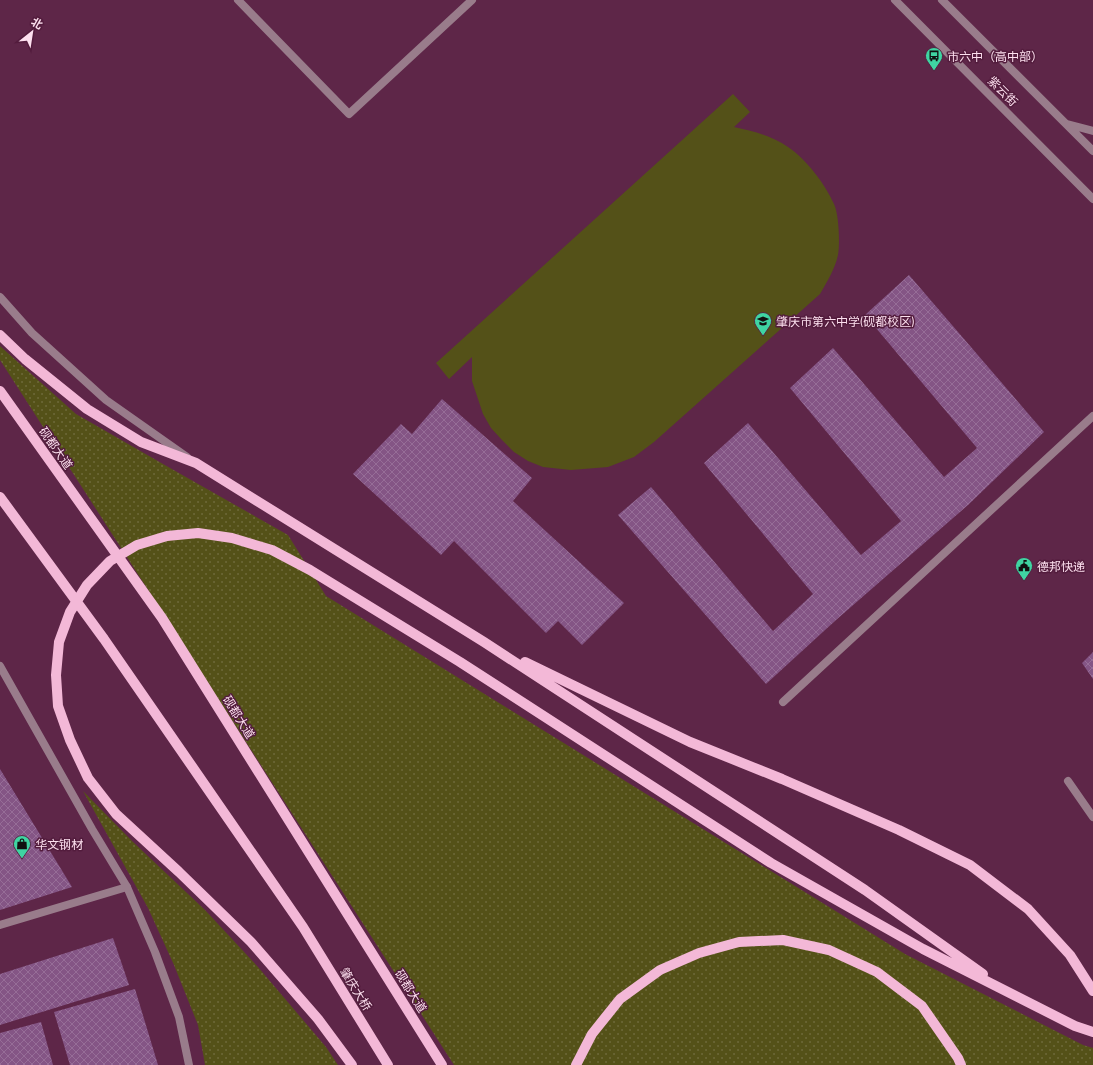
<svg xmlns="http://www.w3.org/2000/svg" width="1093" height="1065" viewBox="0 0 1093 1065" font-family="'Titillium Web','Noto Sans SC',sans-serif">
  <style>
    .grass { fill: url(#grass-dots) }
    .park { fill: #545118 }
    .building { fill: url(#building-cross-hatch) }
    .lines { fill: none; stroke-linecap: round; stroke-linejoin: round }
    .service { stroke: #997c8b; stroke-width: 8 }
    .minor { stroke: #997c8b; stroke-width: 8 }
    .tertiary { stroke: #997c8b; stroke-width: 8 }
    .primary { stroke: #f3b8d7; stroke-width: 10 }
    .labels { text-anchor: middle; dominant-baseline: central; stroke-width: 3; stroke-linejoin: round; paint-order: stroke }
    .poi-label { font-size: 12px; fill: #fde0ef; stroke: #531c3d; text-anchor: start }
    .street-label { font-size: 12px; fill: #fde0ef; stroke: #531c3d }
  </style>
  <defs>
    <pattern id="grass-dots" width="8" height="8" patternUnits="userSpaceOnUse"><rect width="8" height="8" fill="#545118"/><path d="M2 2h.1M6 6h.1" fill="none" stroke="#6e6a3a" stroke-width="1.8" stroke-linecap="round"/></pattern>
    <pattern id="building-cross-hatch" width="8" height="8" patternUnits="userSpaceOnUse"><rect width="8" height="8" fill="#845585"/><path d="M0 0l8 8M0 8l8-8" fill="none" stroke="#966d97"/></pattern>
  </defs>
  <rect width="100%" height="100%" fill="#5e2648"/>
  <!-- grass -->
  <path class="grass" d="M0 346 76 414 163 464 288 535 326 596 905 954 1083 1045 1093 1048V1065H454L0 360Z
    M83 791 132 841 205 910 258 967 326 1047 338 1065H205L198 1025 174 965 148 908Z"/>
  <!-- park -->
  <path class="park" d="M733 94 750 112 734 127C753 131 772 136 788 147 807 160 825 184 834 204 839 214 840 244 838 255 835 269 827 282 820 294L654 442 634 457 608 467 571 470 543 467 528 461 514 452 502 440 491 428 483 414 472 381V357L449 379 436 363Z"/>
  <!-- building -->
  <path class="building" d="M909 275 1044 432 968 505 836 620 766 684 618 515 651 487 773 631 813 594 704 463 748 423 861 555 901 521 790 388 833 348 944 477 977 448 865 315Z
    M442 399 532 478 513 501 624 603 582 645 558 621 546 633 454 541 441 555 353 474 401 424 412 434Z
    M1093 652V679L1082 663Z
    M0 769 72 887 0 910Z
    M113 938 129 985 0 1025V974Z
    M135 989 158 1065H70L54 1012Z
    M41 1022 53 1065H0V1033Z"/>
  <g class="lines">
    <!-- service -->
    <path class="service" d="M1068 781 1093 817"/>
    <!-- minor -->
    <path class="minor" d="M238 0 349 114 472 0
      M783 702 1093 416
      M0 925 127 887"/>
    <!-- tertiary -->
    <path class="tertiary" d="M895 0 1093 199
      M942 0 1093 151
      M1067 124 1093 131
      M0 297 32 333 106 400 187 457
      M0 666 92 829 127 887 155 952 179 1017 189 1065"/>
    <!-- primary -->
    <path class="primary" d="M0 335 25 359 87 409 141 442 196 463 484 642 865 890 983 974
      M0 391 162 618 442 1065
      M0 497 104 639 303 927 388 1065
      M525 662 690 742 782 779 899 830 970 865 1028 909 1070 955 1093 991
      M352 1065 318 1019 251 942 179 872 116 814 88 778 70 740 58 706 56 675 59 642 70 612 87 585 110 561 137 545 167 536 198 533 232 538 272 550 310 570 460 662 771 863 923 949 1075 1026 1093 1032
      M576 1065 592 1034 620 999 660 970 699 953 739 942 783 940 829 950 877 972 922 1006 958 1058 961 1065"/>
  </g>
  <!-- icons -->
  <defs>
    <symbol id="bus-pin" viewBox="-11 -11 22 30"><path d="M0 17L-7.5 6A9.5 9.5 0 1 1 7.5 6Z" fill="#3fd4a2" stroke="#531c3d"/><path d="M-5-6H5V4H4V6H2V4H-2V6H-4V4H-5ZM-3.5-4V0h7V-4ZM-3.5 1.2v1.5H-2V1.2ZM2 1.2v1.5H3.5V1.2Z" fill="#111"/></symbol>
    <symbol id="school-pin" viewBox="-11 -11 22 30"><path d="M0 17L-7.5 6A9.5 9.5 0 1 1 7.5 6Z" fill="#3fd4a2" stroke="#531c3d"/><path d="M0-5L7-2L0 1L-7-2ZM-4 1L0 2.5L4 1V4Q0 6-4 4Z" fill="#111"/></symbol>
    <symbol id="civic-pin" viewBox="-11 -11 22 30"><path d="M0 17L-7.5 6A9.5 9.5 0 1 1 7.5 6Z" fill="#3fd4a2" stroke="#531c3d"/><path d="M-.6-6.5H3V-4.5H.6V-3L4-1V1h2V6H-6V1h2V-1L-.6-3ZM-1.2 2.5V6h2.4V2.5Z" fill="#111"/></symbol>
    <symbol id="shop-pin" viewBox="-11 -11 22 30"><path d="M0 17L-7.5 6A9.5 9.5 0 1 1 7.5 6Z" fill="#3fd4a2" stroke="#531c3d"/><path d="M-5-2.5h2.3a2.7 3.5 0 0 1 5.4 0H5L5.5 6h-11ZM-1.5-2.5h3a1.5 2.3 0 0 0-3 0Z" fill="#111"/></symbol>
  </defs>
  <g fill-rule="evenodd">
    <use href="#bus-pin" x="924" y="46" width="20" height="27"/>
    <use href="#school-pin" x="753" y="311" width="20" height="27"/>
    <use href="#civic-pin" x="1014" y="556" width="20" height="27"/>
    <use href="#shop-pin" x="12" y="834" width="20" height="27"/>
  </g>
  <g class="labels">
    <!-- poi labels -->
    <g class="poi-label">
      <text x="947" y="56">市六中（高中部）</text>
      <text x="776" y="321">肇庆市第六中学(砚都校区)</text>
      <text x="1037" y="566">德邦快递</text>
      <text x="35" y="844">华文钢材</text>
    </g>
    <!-- street labels -->
    <g class="street-label">
      <text transform="translate(1003 91) rotate(45)">紫云街</text>
      <text transform="translate(56 448) rotate(55)">砚都大道</text>
      <text transform="translate(239 717) rotate(58)">砚都大道</text>
      <text transform="translate(356 989) rotate(58)">肇庆大桥</text>
      <text transform="translate(411 991) rotate(58)">砚都大道</text>
    </g>
  </g>
  <!-- north arrow -->
  <g transform="translate(32 32) rotate(30)" stroke="#531c3d" stroke-width="3" paint-order="stroke">
  <path d="M0-3L7 15L0 10L-7 15Z" fill="#fde0ef"/>
  <text y="-6" font-size="11" font-weight="bold" text-anchor="middle" fill="#fde0ef">北</text>
  </g>
</svg>
